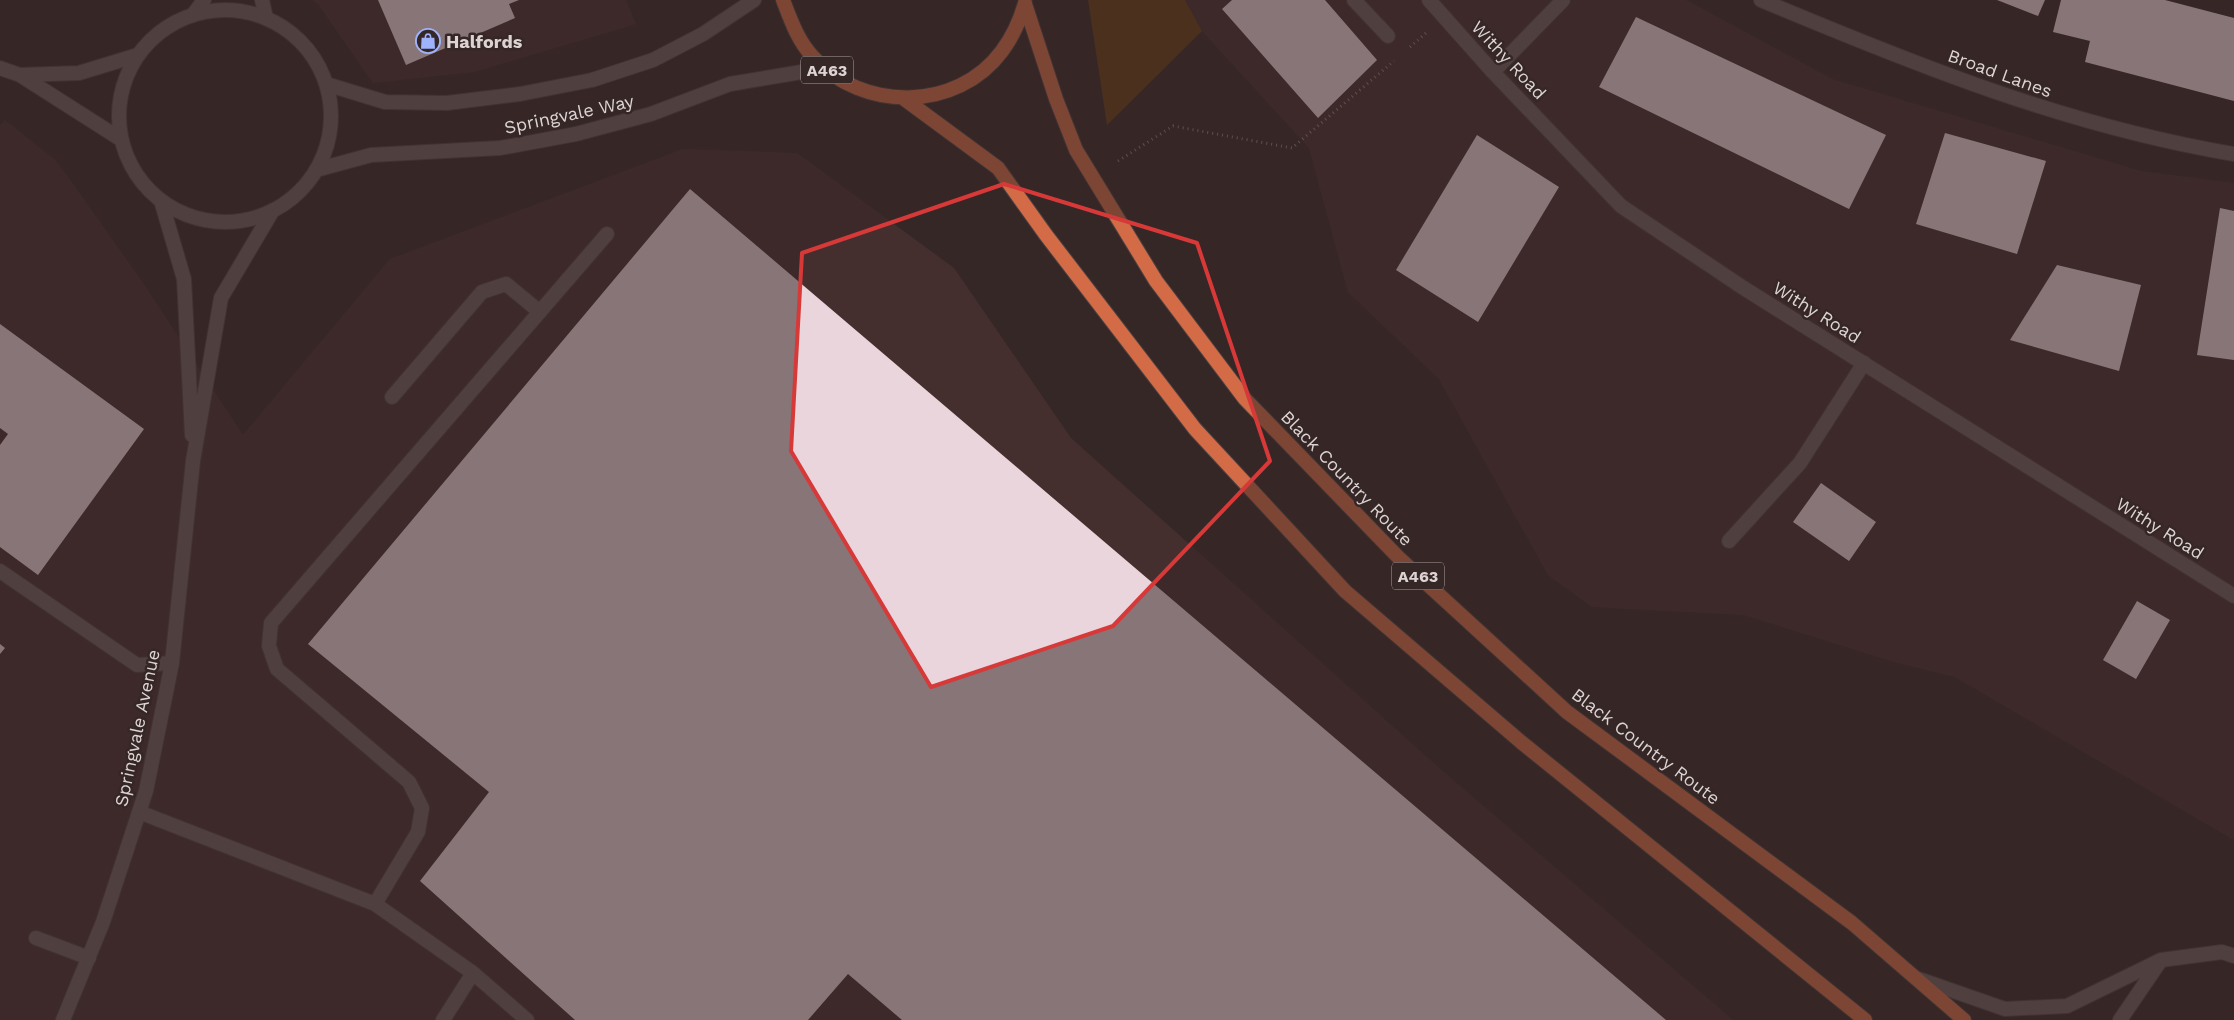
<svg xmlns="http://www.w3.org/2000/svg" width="2234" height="1020" viewBox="0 0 2234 1020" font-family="'Work Sans',sans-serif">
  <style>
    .built { fill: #452e2e }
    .green { fill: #643c16 }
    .building { fill: #e9d5db }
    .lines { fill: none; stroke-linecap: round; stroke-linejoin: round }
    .service-casing { stroke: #4f4243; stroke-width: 16 }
    .minor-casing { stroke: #4f4243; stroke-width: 16 }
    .tertiary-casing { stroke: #4f4243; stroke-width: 16 }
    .trunk-casing { stroke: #4f4243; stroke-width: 16 }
    .path { stroke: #8d8080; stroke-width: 3; stroke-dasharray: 1 4; stroke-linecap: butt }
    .service { stroke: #705e5d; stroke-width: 14 }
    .minor { stroke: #705e5d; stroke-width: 14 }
    .tertiary { stroke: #705e5d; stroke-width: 14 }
    .trunk { stroke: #d36c46; stroke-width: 14 }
    .marked { fill: none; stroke: #d73939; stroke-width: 4; stroke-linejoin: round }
    .labels { text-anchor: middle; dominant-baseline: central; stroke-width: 5; stroke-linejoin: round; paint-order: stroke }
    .shield { fill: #362727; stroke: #ac9f9f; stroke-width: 1 }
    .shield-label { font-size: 16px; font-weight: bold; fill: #ded3d3 }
    .poi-label { font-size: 18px; font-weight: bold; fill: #ded3d3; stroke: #362727; text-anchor: start }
    .street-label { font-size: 18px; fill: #ded3d3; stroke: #362727 }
  </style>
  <rect width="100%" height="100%" fill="#362727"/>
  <!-- built -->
  <path class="built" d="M312 0H626L636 24 474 72 373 83 318 4Z
    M1185 0H1686L1832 79 2141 171 2234 183V840L1955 677 1894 662 1744 615 1592 607 1548 575 1439 379 1348 292 1309 148 1202 31Z
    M5 120 55 160 66 174 143 283 243 435 390 259 683 149 797 153 954 268 1071 438 1438 767 1733 1020H0V125Z"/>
  <!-- green -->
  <path class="green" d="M1088 0H1185L1202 31 1107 125Z"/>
  <!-- building -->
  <path class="building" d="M378 0H519L509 4 515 18 406 65Z
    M1232 0H1325L1377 60 1318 118 1222 9Z
    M1997 0H2045L2038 16Z
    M2061 0H2165L2234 18V101L2085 62 2090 41 2053 32Z
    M1636 17 1886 135 1849 209 1599 87Z
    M1945 133 2046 161 2017 254 1916 224Z
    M1477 135 1559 187 1478 322 1396 270Z
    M690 189 1666 1020H902L848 974 808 1020H575L420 881 489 792 308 644Z
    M2220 208 2234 211V360L2197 355Z
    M2057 265 2141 285 2119 371 2010 340Z
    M0 324 144 429 38 575 0 547V445L8 434 0 428Z
    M1821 483 1876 522 1849 561 1793 522Z
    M2137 601 2170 620 2136 679 2103 660Z
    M0 644 5 648 0 654Z"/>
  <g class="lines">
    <defs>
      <path id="service" d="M262 0 266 18
        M1354 0 1388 36
        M193 15 204 0
        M392 397 482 292 506 284 540 312
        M1729 541 1800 463 1864 363
        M0 571 137 665 172 663
        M139 812 375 904 473 973 527 1020
        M375 904 418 832 422 808 409 782 277 669 269 646 271 623 607 234
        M36 938 89 958
        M443 1020 473 973"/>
      <path id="minor" d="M1429 0 1493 72 1621 206 1742 287 2234 596
        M119 116a106 106 0 1 1 212 0a106 106 0 1 1-212 0Z
        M0 68 20 75 122 140
        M1493 72 1563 0
        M20 75 79 73 138 55
        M326 84 385 102 447 103 520 94 592 80 653 60 703 34 754 0
        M316 170 371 155 500 148 576 134 651 114 730 84 825 68
        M162 204 184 279 192 435
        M2161 960 2222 952 2234 956
        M1916 978 2005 1009 2067 1006 2161 960 2120 1020
        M63 1020 103 922 146 791 172 663 193 461 221 298 273 210"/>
      <path id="tertiary" d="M1761 0C1916 65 2067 126 2234 154"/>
      <path id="trunk" d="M783 0C791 21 798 41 813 57 862 112 957 112 1002 51 1013 36 1020 21 1025 3
        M1025 4 1056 99 1076 150 1156 281 1245 399 1400 559 1567 712 1852 923 1964 1020
        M903 98 998 168 1046 235 1195 429 1345 591 1521 742 1865 1020"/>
    </defs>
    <!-- service casing -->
    <use href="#service" class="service-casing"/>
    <!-- minor casing -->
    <use href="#minor" class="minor-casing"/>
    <!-- tertiary casing -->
    <use href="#tertiary" class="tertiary-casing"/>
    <!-- trunk casing -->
    <use href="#trunk" class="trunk-casing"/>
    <!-- path -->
    <path class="path" d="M1410 47 1426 33
      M1118 161 1173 126 1292 148 1394 61"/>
    <!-- service -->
    <use href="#service" class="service"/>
    <!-- minor -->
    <use href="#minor" class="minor"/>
    <!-- tertiary -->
    <use href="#tertiary" class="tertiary"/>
    <!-- trunk -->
    <use href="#trunk" class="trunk"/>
  </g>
  <!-- marked area -->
  <path d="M0 0H2234V1020H0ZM1004 184 1197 243 1270 461 1113 626 931 687 791 451 802 253Z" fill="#362727" fill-opacity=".55" fill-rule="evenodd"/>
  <path class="marked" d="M1004 184 1197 243 1270 461 1113 626 931 687 791 451 802 253Z"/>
  <!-- icons -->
  <defs>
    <symbol id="shop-ring" viewBox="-11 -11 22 22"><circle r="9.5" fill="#362727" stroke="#9fb3fd" stroke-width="1.5"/><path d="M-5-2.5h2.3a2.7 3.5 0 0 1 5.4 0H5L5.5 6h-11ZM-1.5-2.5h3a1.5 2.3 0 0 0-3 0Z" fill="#9fb3fd"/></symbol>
  </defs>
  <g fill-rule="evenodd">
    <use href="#shop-ring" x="414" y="27" width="28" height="28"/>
  </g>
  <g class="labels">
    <!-- shield labels -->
    <g class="shield">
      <rect x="801" y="56.5" width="52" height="27" rx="4"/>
      <rect x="1392" y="562.5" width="52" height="27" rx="4"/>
    </g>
    <g class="shield-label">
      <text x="827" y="70">A463</text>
      <text x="1418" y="576">A463</text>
    </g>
    <!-- poi labels -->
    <g class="poi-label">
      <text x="446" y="41">Halfords</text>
    </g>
    <!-- street labels -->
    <g class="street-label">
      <text transform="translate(1509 60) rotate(47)">Withy Road</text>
      <text transform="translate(2000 73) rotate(20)">Broad Lanes</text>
      <text transform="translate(569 114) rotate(-12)">Springvale Way</text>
      <text transform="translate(1817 312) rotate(32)">Withy Road</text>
      <text transform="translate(1347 478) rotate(46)">Black Country Route</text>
      <text transform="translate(2160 528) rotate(32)">Withy Road</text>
      <text transform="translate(137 728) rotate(-78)">Springvale Avenue</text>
      <text transform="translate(1646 746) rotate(37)">Black Country Route</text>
    </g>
  </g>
</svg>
